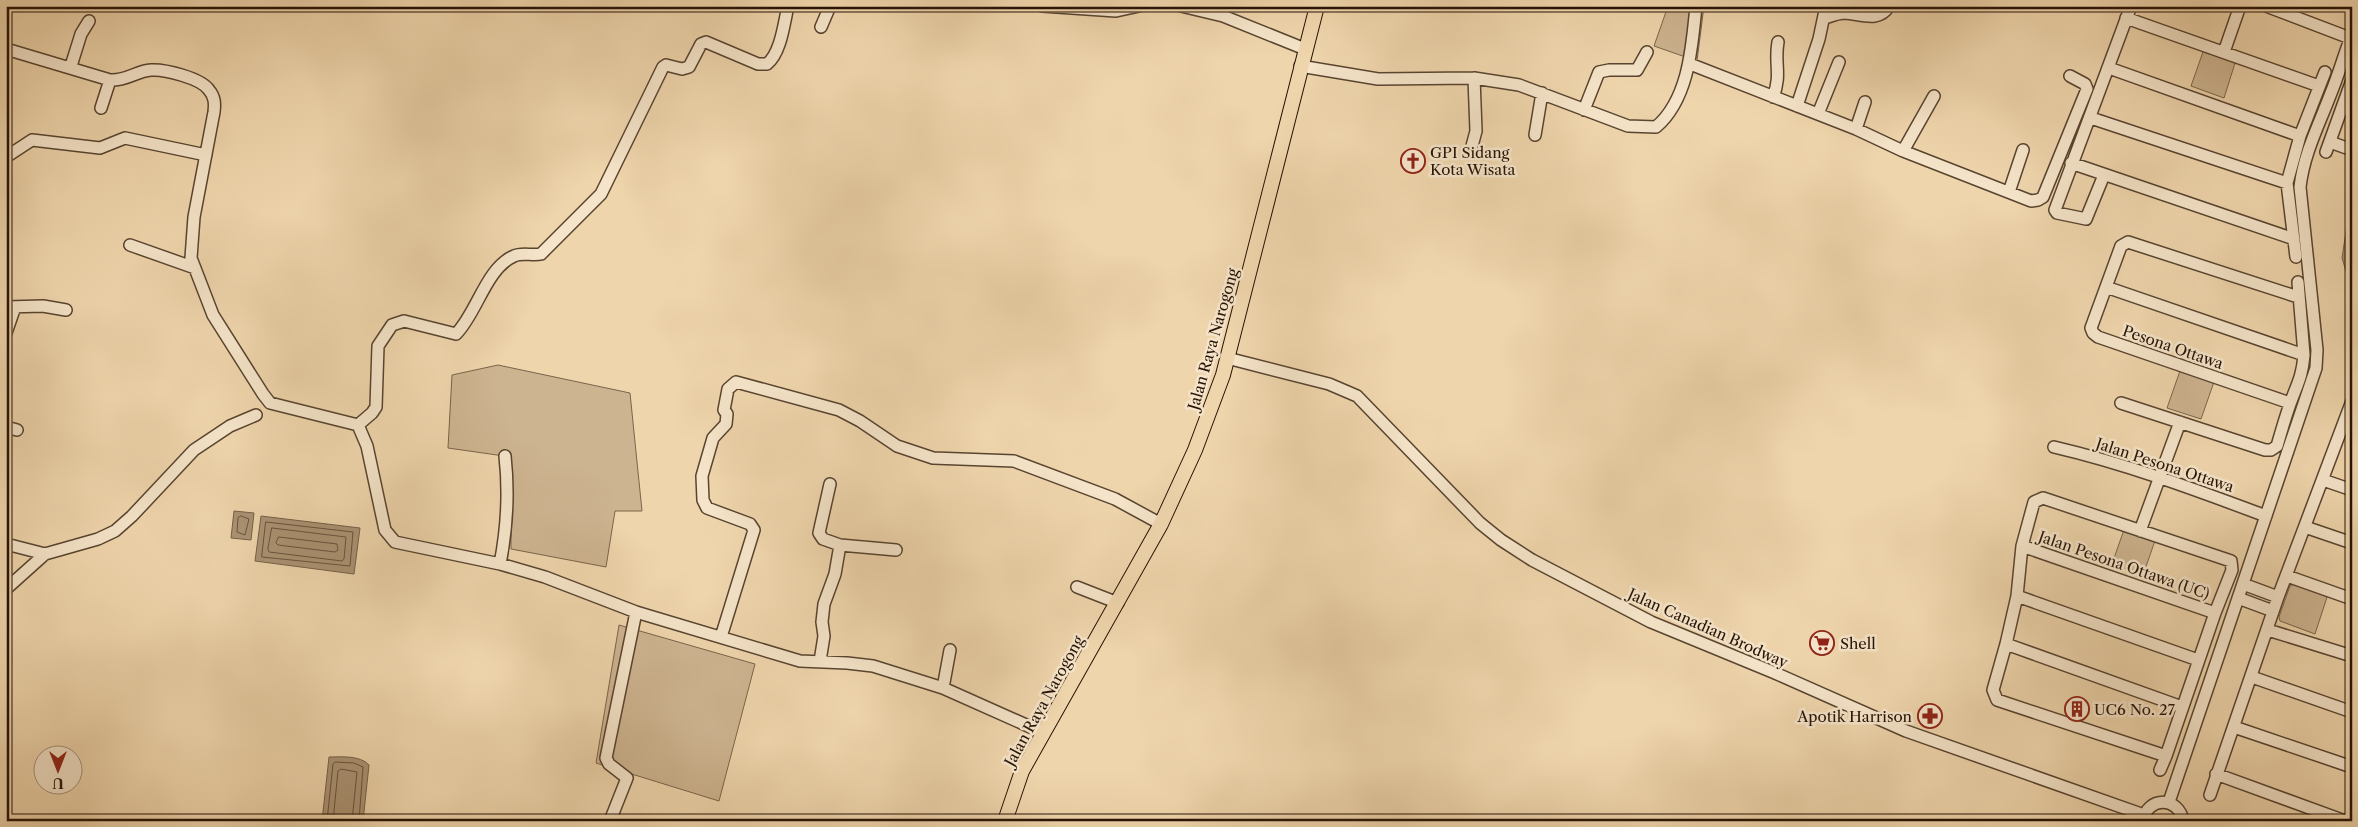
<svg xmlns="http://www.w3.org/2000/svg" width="2358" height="827" viewBox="0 0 2358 827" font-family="'Libre Caslon Text',serif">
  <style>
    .green { fill: #cdb490; stroke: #7a644b }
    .water { fill: #ab9374; stroke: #766048 }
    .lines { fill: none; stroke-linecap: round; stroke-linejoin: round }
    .shore { stroke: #68533d; stroke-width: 1 }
    .minor-casing { stroke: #584430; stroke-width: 14 }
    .major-casing { stroke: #261306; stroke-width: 16 }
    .minor { stroke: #f5e4c9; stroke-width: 11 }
    .major { stroke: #efd5ac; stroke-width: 14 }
    .labels { text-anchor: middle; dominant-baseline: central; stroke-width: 5; stroke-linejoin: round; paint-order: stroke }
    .poi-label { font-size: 15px; fill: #261306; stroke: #f5e4c9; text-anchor: start }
    .street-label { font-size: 15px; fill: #261306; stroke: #f5e4c9 }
  </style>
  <rect width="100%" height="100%" fill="#efd5ac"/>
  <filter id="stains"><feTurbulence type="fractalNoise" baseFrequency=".004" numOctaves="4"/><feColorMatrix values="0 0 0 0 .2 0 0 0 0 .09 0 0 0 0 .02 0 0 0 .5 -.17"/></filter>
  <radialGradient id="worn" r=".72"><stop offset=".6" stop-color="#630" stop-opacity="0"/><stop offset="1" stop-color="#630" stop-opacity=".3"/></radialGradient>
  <!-- green -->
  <path class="green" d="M1668 6H1704L1697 61 1654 46Z
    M2204 49 2236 60 2224 98 2191 86Z
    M498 365 630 393 642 511H615L606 567 511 549V457L448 448 452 375Z
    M2181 368 2215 379 2201 419 2167 408Z
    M2126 524 2157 535 2143 575 2112 564Z
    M2296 583 2328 594 2315 634 2280 621 2279 617 2290 586Z
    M619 625 755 664 719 801 596 763Z"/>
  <!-- water -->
  <path class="water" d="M2352 204V291L2342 258 2350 205Z
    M234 511 254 513 251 540 231 538Z
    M261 516 360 528 354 574 255 561Z
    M329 757C341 757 360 755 369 765L363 821H322Z"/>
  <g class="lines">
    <!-- shore -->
    <path class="shore" d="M241 516 249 519 245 535 237 532 238 518Z
      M266 522 353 532 350 566 262 557Z
      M272 528 346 537 344 559 342 561 269 552 268 549Z
      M279 537 337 544 338 550 335 552 278 545 276 543Z
      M327 821 333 764 335 762 354 763 363 767 359 821
      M333 821 338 771 341 769 357 772 352 821"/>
    <defs>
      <path id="minor" d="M1042 6 1116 11 1139 6
        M1181 6 1223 16 1305 49
        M2266 6 2350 38
        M1825 18C1831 16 1838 13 1845 13 1861 14 1879 23 1889 6
        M2126 18 2319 86
        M821 27 830 6
        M6 49 110 80C127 81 136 71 151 70 164 69 201 78 209 90 215 97 215 104 214 112L194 217 191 258 213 315 263 394 270 403 358 425 367 446 385 530 395 542 500 564 545 577 636 612 800 661 847 663 873 666 943 688 1044 733
        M2224 52 2240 6
        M1690 64 1856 129 1903 151 2031 201 2038 200 2043 197 2087 89 2085 84 2070 76
        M71 66 81 34 89 21
        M1300 66 1378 79 1474 78 1519 85 1628 126 1656 127C1689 99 1692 46 1696 6
        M2109 68 2300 136
        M1773 97C1782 75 1774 63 1778 42
        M1797 106 1819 39 1826 6
        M101 108 110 80
        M1584 110 1599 72 1609 70H1637L1647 52
        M1818 114 1839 62
        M2091 118 2287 183
        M1856 129 1865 102
        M1535 135 1542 93
        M2330 142 2352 150
        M1472 146 1476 131 1474 78
        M1903 151 1934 96
        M2326 152 2352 80
        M6 157 32 140 100 148 125 138 206 155
        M2071 163 2294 239
        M2104 175 2086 219 2057 213 2055 210 2131 6
        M2009 192 2023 150
        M130 245 195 268
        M2296 257 2287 183 2300 136 2325 72
        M2106 287 2304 355
        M6 307 43 306 66 310
        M6 333 15 307
        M1227 358 1329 384 1357 396 1480 523 1501 540 1532 560 1651 622 1775 673 1906 731 2144 815
        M2121 403 2265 450H2271L2277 446C2281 432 2285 418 2290 404 2297 384 2302 378 2304 355L2298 282
        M2290 403 2098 337 2093 333 2091 328 2121 246 2128 242 2298 297
        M358 425 372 413 376 407 378 346 392 325 404 321 456 334C477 313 486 268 514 256 522 252 533 256 541 254L601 194 663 67 666 65 682 69 689 67 701 44 706 42 758 64H767C781 53 784 23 788 6
        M6 427 17 430
        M2054 447C2127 464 2196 490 2266 516
        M2323 480 2352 490
        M830 484 819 533 823 539 840 545
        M2305 527 2352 543
        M2140 531 2180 422
        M6 544 45 554
        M2022 546 2215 613
        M500 564C507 528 509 492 505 456
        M2287 576 2352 599
        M2243 584 2278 597
        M1077 587 1118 603
        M6 589 45 554 98 539 115 531 132 516 194 450 230 426 256 415
        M2017 596 2198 660
        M2238 598 2273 611
        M2268 630 2352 656
        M721 637 754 530 750 524 707 508 703 500 702 476 713 438 726 424 727 414 724 410 728 389 736 382 839 410 860 421 897 446 933 458 1014 461 1115 499 1161 524
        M2006 644 2182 707
        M820 661 824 636 822 622 824 604 835 574 840 545 896 550
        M2252 677 2352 712
        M943 688 950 650
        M2234 727 2352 767
        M2160 770 2166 756 2215 613 2232 570 2231 561 2043 498 2034 502 2022 546 2017 596 2006 644 1993 690 1997 700 2166 756
        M2216 774 2345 821
        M2210 795 2278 597 2352 401
        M2169 802 2316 368 2317 350 2300 187C2304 153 2319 125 2331 93 2339 74 2344 54 2352 35
        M610 821 627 778 609 764 606 758 636 612
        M2143 821C2147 796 2179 796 2183 821"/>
      <path id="major" d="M1005 821 1022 771 1161 524 1195 450 1223 375 1317 6"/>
    </defs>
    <!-- minor casing -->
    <use href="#minor" class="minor-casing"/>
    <!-- major casing -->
    <use href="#major" class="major-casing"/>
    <!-- minor -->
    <use href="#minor" class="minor"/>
    <!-- major -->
    <use href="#major" class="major"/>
  </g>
  <!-- icons -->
  <defs>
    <symbol id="church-ring" viewBox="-11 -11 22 22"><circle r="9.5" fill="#f5e4c9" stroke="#8f2418" stroke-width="1.5"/><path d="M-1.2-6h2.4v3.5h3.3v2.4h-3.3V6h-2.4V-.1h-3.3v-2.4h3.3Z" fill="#8f2418"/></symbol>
    <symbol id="supermarket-ring" viewBox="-11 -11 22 22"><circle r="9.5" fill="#f5e4c9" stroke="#8f2418" stroke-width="1.5"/><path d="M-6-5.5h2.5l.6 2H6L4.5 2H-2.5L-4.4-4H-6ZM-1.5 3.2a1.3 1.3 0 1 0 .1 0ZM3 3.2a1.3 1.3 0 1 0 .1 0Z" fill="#8f2418"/></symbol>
    <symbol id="building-ring" viewBox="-11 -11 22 22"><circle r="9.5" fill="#f5e4c9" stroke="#8f2418" stroke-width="1.5"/><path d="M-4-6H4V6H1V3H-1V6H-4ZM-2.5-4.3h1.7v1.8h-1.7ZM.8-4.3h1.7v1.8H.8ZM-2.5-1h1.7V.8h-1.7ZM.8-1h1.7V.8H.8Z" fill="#8f2418"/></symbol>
    <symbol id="pharmacy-ring" viewBox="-11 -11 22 22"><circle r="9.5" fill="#f5e4c9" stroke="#8f2418" stroke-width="1.5"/><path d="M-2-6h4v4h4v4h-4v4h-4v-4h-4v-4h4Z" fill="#8f2418"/></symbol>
  </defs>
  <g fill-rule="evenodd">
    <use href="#church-ring" x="1399" y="147" width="28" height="28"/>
    <use href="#supermarket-ring" x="1808" y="629" width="28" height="28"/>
    <use href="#building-ring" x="2063" y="695" width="28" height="28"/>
    <use href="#pharmacy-ring" x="1916" y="702" width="28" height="28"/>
  </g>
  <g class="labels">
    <!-- poi labels -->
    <g class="poi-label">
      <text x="1430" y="152">GPI Sidang<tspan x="1430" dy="17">Kota Wisata</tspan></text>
      <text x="1840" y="643">Shell</text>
      <text x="2094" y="709">UC6 No. 27</text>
      <text x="1912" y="716" text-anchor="end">Apotik Harrison</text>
    </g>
    <!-- street labels -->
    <g class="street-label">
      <text transform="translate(1213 339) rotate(-74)">Jalan Raya Narogong</text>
      <text transform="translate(2173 347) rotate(19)">Pesona Ottawa</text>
      <text transform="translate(2165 465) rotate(18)">Jalan Pesona Ottawa</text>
      <text transform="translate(2124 565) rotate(19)">Jalan Pesona Ottawa (UC)</text>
      <text transform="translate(1708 628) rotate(24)">Jalan Canadian Brodway</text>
      <text transform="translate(1044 701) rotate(-61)">Jalan Raya Narogong</text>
    </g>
  </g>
  <!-- margin -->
  <rect width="2358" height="827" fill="none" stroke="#efd5ac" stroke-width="25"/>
  <rect x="8" y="8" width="2343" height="812" fill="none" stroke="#261306" stroke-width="2.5"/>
  <rect x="12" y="12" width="2333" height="802" fill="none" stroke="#261306"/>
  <!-- north arrow -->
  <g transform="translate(58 770) rotate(180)"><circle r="24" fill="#f5e4c9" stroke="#a2907b"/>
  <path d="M0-4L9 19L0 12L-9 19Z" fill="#8f2418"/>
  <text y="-8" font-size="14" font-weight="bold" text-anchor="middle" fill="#261306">U</text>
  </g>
  <rect width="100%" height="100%" filter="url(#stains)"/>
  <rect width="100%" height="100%" fill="url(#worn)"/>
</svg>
